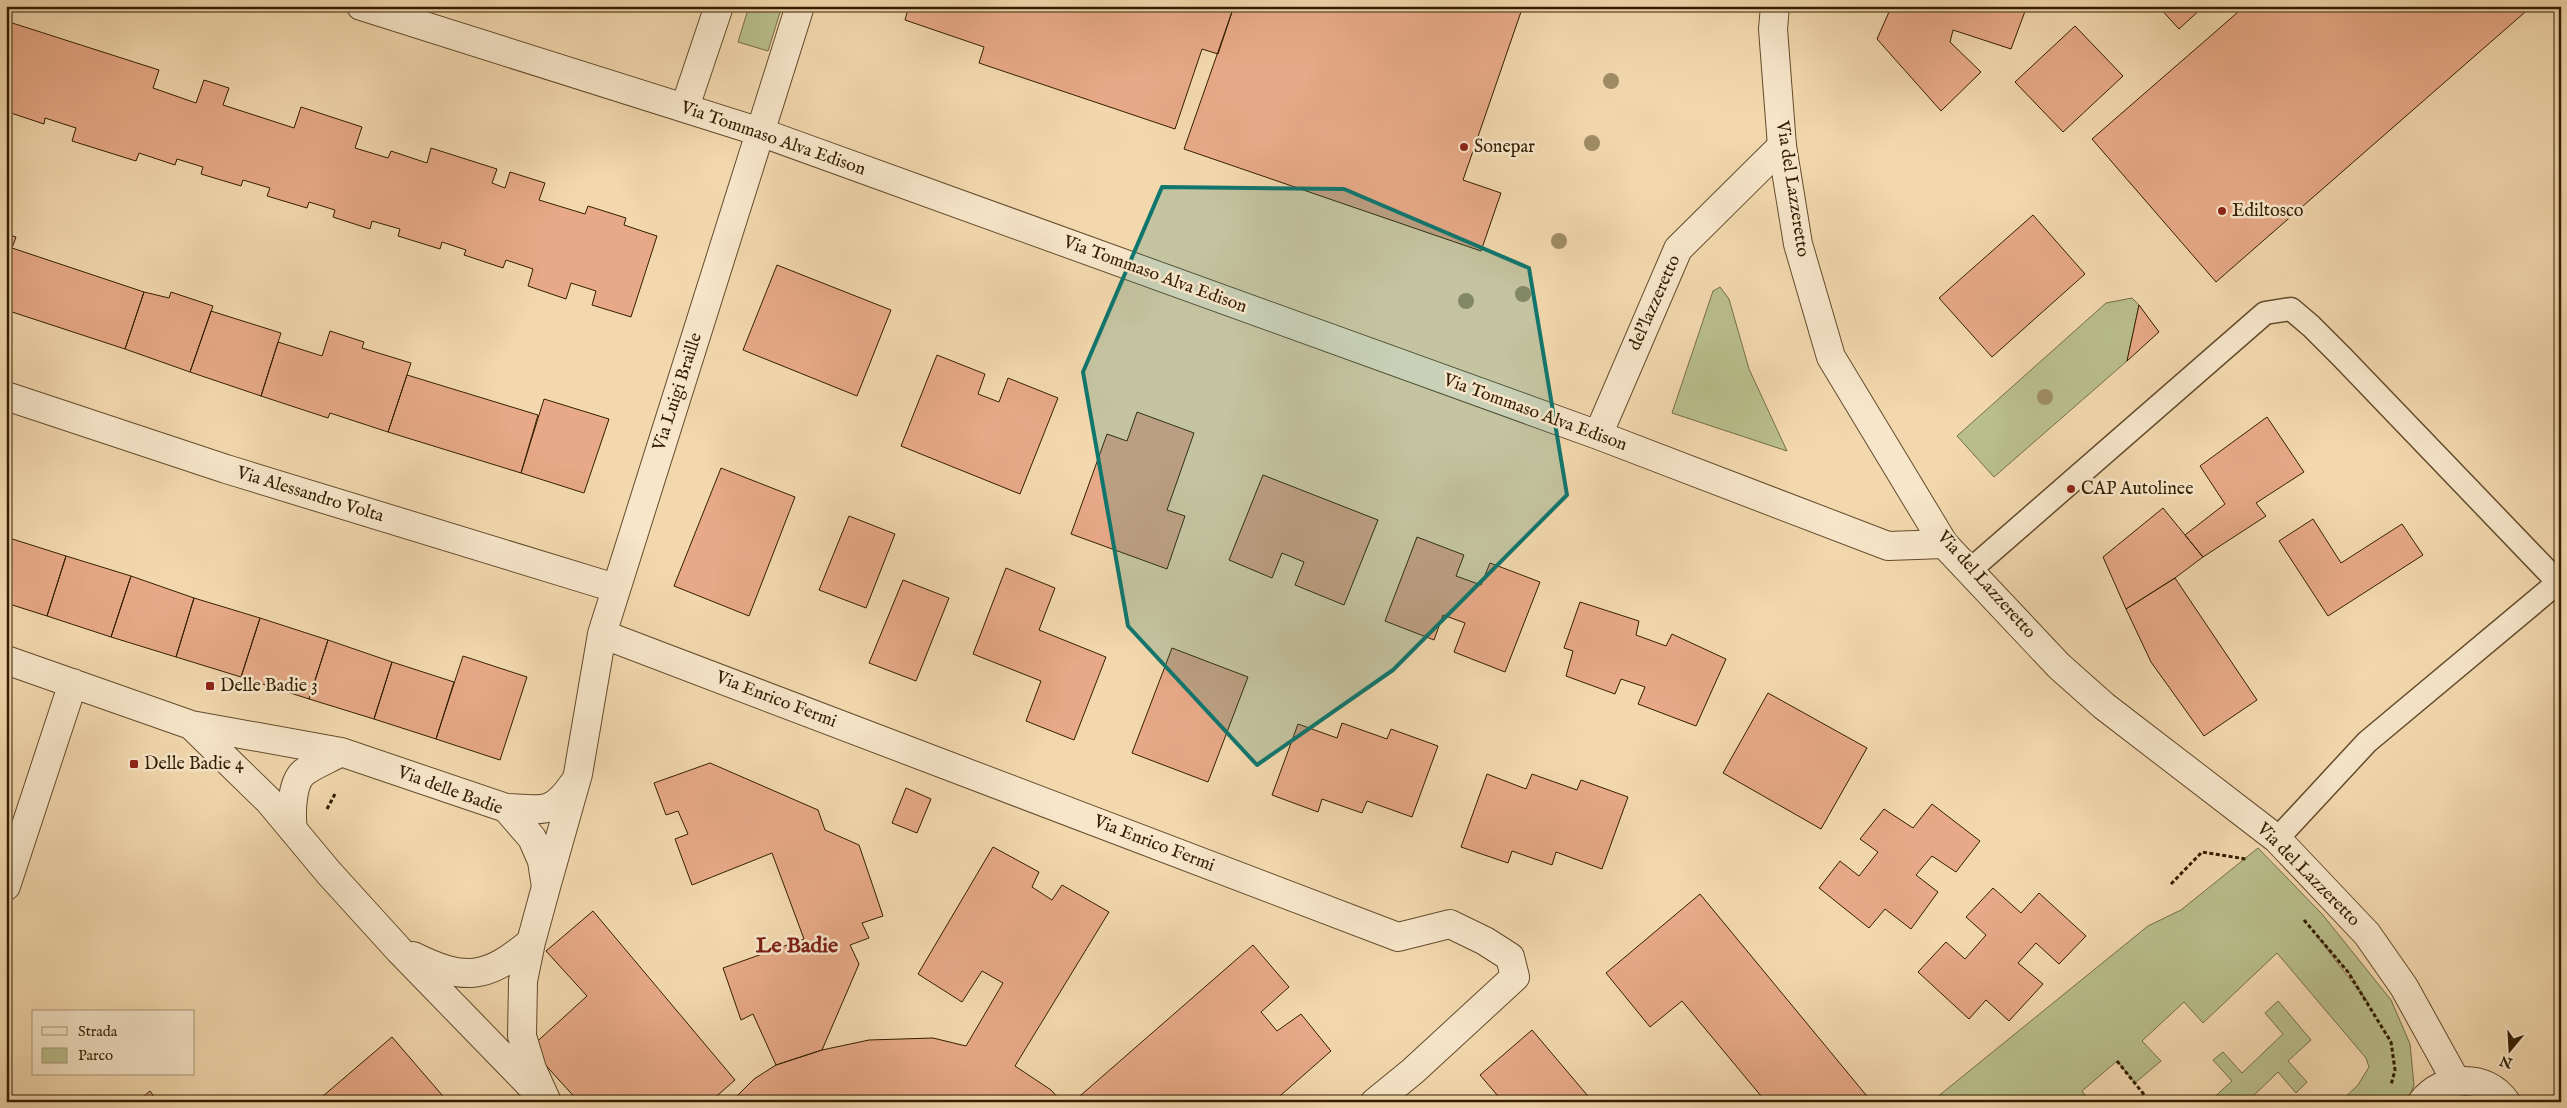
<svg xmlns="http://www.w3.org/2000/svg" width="2567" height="1108" viewBox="0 0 2567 1108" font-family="'IM FELL English',serif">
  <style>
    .green { fill: #b9bf8c; stroke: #766e46; fill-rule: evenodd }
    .building { fill: #e7a987; stroke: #331e00 }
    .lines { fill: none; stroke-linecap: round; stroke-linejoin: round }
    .service-casing { stroke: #634c2c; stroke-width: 25 }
    .minor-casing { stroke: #634c2c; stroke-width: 30 }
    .tertiary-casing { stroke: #634c2c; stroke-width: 30 }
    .path { stroke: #331e00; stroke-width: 3; stroke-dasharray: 4 2.5; stroke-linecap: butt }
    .service { stroke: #f7e6ca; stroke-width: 22 }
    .minor { stroke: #f7e6ca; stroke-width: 28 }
    .tertiary { stroke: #f7e6ca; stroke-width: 28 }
    .tree { fill: #9f8c65 }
    .marked { fill: #0f766e; fill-opacity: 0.2; stroke: #0f766e; stroke-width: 4; stroke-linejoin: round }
    .poi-dot { fill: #8f2418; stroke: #f7e6ca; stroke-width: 2 }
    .labels { text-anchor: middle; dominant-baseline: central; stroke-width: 5; stroke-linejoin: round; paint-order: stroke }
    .street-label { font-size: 18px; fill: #331e00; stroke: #f7e6ca }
    .poi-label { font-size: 18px; fill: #331e00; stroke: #f7e6ca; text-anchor: start }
    .district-label { font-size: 22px; font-weight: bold; fill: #7a1f14; stroke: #f7e6ca }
  </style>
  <rect width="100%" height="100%" fill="#f3d8ae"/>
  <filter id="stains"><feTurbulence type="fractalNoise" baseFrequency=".004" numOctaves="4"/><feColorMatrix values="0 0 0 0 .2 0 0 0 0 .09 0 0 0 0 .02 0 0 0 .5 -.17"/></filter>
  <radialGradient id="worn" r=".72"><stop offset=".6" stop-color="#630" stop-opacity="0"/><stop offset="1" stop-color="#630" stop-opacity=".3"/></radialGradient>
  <!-- green -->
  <path class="green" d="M749 6H782L768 51 738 42Z
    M1720 287 1729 299 1749 369 1787 451 1672 413 1713 291Z
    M2132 298 2139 305 2127 361 1994 477 1957 436 2106 303Z
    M2258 848 2322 914 2391 1000 2410 1044 2414 1085 2408 1102H2340L2358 1085 2369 1067 2366 1058 2277 953 2203 1023 2184 1002 2142 1041 2161 1061 2135 1083 2117 1061 2082 1091 2090 1102H1931L2148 926 2181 910ZM2316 935 2348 972 2369 1004Z
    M2278 1001 2311 1040 2288 1061 2307 1082 2296 1093 2278 1072 2247 1102H2209L2232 1081 2213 1060 2223 1052 2242 1073 2283 1034 2265 1013Z"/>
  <!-- building -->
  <path class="building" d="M909 6H1234L1218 54 1202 49 1175 129 979 63 984 47 905 20Z
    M1234 6H1523L1463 180 1501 193 1481 251 1184 149Z
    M1879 6H2027L2011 49 1953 30 1950 42 1981 72 1941 111 1877 39 1889 12 1878 10Z
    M2158 6H2204L2179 29Z
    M2245 6H2532L2216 282 2092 139Z
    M6 21 159 70 153 88 196 103 204 80 229 88 223 105 294 128 301 107 362 127 355 148 388 158 391 151 427 163 431 148 497 169 492 183 505 188 510 172 545 183 539 200 585 214 588 206 626 218 624 225 657 236 631 317 592 305 596 291 571 283 566 299 528 286 533 269 506 260 503 268 464 255 466 250 442 242 440 249 398 236 400 229 372 221 370 229 333 217 335 210 309 202 307 208 267 196 270 188 243 180 241 186 201 174 203 167 177 159 175 165 139 153 136 161 72 141 76 128 45 118 44 124 8 112 10 104 6 103Z
    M2075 26 2123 76 2063 132 2015 82Z
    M2033 215 2085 274 1992 357 1939 298Z
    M6 234 16 237 6 265Z
    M12 248 144 292 125 349 6 310V265Z
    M777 265 891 310 857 396 743 350Z
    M144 292 169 298 171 292 213 306 190 372 125 349Z
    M2139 305 2159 332 2127 361Z
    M211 311 281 333 261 396 190 372Z
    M330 331 364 342 362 348 411 363 388 432 330 413 328 418 261 396 278 342 322 356Z
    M937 355 985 374 978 394 999 402 1008 378 1058 398 1020 494 901 446Z
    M407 375 538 415 521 473 388 432Z
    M544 399 609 419 584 493 521 473Z
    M1137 412 1194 433 1167 510 1185 516 1167 569 1071 534 1107 434 1127 441Z
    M2267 417 2304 472 2256 503 2266 516 2203 557 2185 535 2225 504 2200 466Z
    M721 468 795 497 749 616 674 586Z
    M1263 475 1378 520 1344 605 1295 585 1304 562 1282 553 1272 578 1229 560Z
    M2163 508 2203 557 2175 578 2126 609 2103 557Z
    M849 516 895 534 866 608 819 590Z
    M2313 519 2341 563 2402 524 2423 555 2328 616 2279 541Z
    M6 537 66 556 47 616 6 603Z
    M1417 537 1464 555 1456 576 1481 585 1490 563 1540 582 1505 672 1454 652 1465 623 1443 615 1434 640 1385 621Z
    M66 556 131 576 111 637 47 616Z
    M1006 568 1055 588 1039 630 1106 657 1074 740 1026 721 1041 681 973 654Z
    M131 576 194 598 176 657 111 637Z
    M2175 578 2257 700 2204 736 2151 662 2126 609Z
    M903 580 949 598 916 681 869 663Z
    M194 598 260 618 241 677 176 657Z
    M1580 602 1639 621 1636 635 1666 646 1672 634 1726 659 1696 726 1638 704 1645 687 1621 679 1615 694 1566 676 1573 651 1564 648Z
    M260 618 328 640 309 699 241 677Z
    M328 640 392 662 374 719 309 699Z
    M1172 648 1248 677 1208 782 1132 753Z
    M463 656 527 677 500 760 436 739Z
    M392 662 454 682 436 739 374 719Z
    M1768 693 1867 748 1821 829 1723 773Z
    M1342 723 1387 739 1391 729 1438 746 1412 817 1367 801 1362 813 1322 799 1318 812 1272 795 1298 724 1337 738Z
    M710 763 818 810 825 830 859 845 883 916 862 923 869 938 850 945 859 964 822 1050 776 1065 753 1014 741 1020 723 968 804 939 772 853 692 885 675 839 688 834 678 811 666 815 654 783Z
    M1487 774 1526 789 1532 774 1577 790 1581 780 1628 797 1602 869 1556 852 1552 865 1512 851 1508 863 1461 847Z
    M906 788 931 799 917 833 892 823Z
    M1932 804 1980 841 1956 872 1932 856 1916 875 1938 892 1911 929 1885 909 1869 928 1819 888 1840 861 1859 876 1878 852 1860 839 1884 809 1913 828Z
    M993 847 1039 872 1032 887 1052 900 1062 885 1109 912 1015 1066 1051 1090 1062 1102H731L754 1079 776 1065 822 1050 869 1040 933 1038 966 1046 1003 983 982 971 962 1002 918 974Z
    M1993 888 2021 913 2039 893 2086 936 2059 964 2036 943 2018 963 2043 984 2009 1021 1986 1000 1969 1019 1918 972 1946 942 1965 959 1986 935 1966 917Z
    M1700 894 1871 1101 1766 1102 1682 1001 1650 1027 1606 973Z
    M593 911 735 1080 710 1102H579L530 1048 587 996 546 951Z
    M1253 945 1289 987 1261 1012 1277 1031 1301 1014 1331 1051 1273 1102H1073Z
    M1532 1030 1593 1102H1503L1480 1075Z
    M392 1037 448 1102H316Z
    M150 1091 158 1102H137Z"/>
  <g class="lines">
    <defs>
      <path id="service" d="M1969 571 2265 313 2291 309 2311 326 2342 357 2558 582
        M2277 839 2367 742 2561 580"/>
      <path id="minor" d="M361 6 760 132 1598 435 1888 546 1944 544
        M685 107 719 6
        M6 396 226 469 615 588
        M1598 435 1678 249 1782 146
        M602 634 1398 937 1450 924 1485 941 1510 957 1515 977 1413 1071 1375 1102
        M6 660 191 725 341 752 506 808 532 838 542 861 546 887 531 942 523 981 522 1036 532 1069 547 1102
        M191 725 269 801 329 873 399 950 536 1091
        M506 808C543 809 551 816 574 783
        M293 830C291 816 291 784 303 773 313 765 329 759 341 752
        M6 886 73 683
        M546 887 578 774 602 634 800 6
        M413 956C465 982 487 979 531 942"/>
      <path id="tertiary" d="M1775 6 1773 29 1782 146 1798 244 1831 357 1944 544 2059 666 2104 706 2277 839 2367 934 2404 987 2456 1081
        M2422 1102C2443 1075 2486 1073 2506 1102"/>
    </defs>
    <!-- service casing -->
    <use href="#service" class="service-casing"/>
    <!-- minor casing -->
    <use href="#minor" class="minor-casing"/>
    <!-- tertiary casing -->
    <use href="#tertiary" class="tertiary-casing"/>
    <!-- path -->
    <path class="path" d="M327 809 335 794
      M2171 884 2202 852 2246 859
      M2304 920 2348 972 2391 1042 2395 1070 2391 1085
      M2117 1061 2150 1102"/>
    <!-- service -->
    <use href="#service" class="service"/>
    <!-- minor -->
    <use href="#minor" class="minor"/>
    <!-- tertiary -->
    <use href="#tertiary" class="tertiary"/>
  </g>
  <!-- trees -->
  <g class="tree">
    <circle cx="1611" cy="81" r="8"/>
    <circle cx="1592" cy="143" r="8"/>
    <circle cx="1559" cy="241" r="8"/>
    <circle cx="1523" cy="294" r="8"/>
    <circle cx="1466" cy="301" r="8"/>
    <circle cx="2045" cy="397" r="8"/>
  </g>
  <!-- marked area -->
  <path class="marked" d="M1162 187 1344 189 1529 268 1567 495 1393 670 1257 765 1128 626 1083 372Z"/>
  <!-- markers -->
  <g class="poi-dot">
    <circle cx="1464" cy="147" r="5"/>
    <circle cx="2222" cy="211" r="5"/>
    <circle cx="2071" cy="489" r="5"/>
    <rect x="205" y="681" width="10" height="10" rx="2.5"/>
    <rect x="129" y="759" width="10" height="10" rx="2.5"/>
  </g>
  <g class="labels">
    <!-- street labels -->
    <g class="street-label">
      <text transform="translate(773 139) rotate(19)">Via Tommaso Alva Edison</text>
      <text transform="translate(1792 189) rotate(81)">Via del Lazzeretto</text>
      <text transform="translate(1155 275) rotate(20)">Via Tommaso Alva Edison</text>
      <text transform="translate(1655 303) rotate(-66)">del'lazzeretto</text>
      <text transform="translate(678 392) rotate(-72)">Via Luigi Braille</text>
      <text transform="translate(1535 413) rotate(20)">Via Tommaso Alva Edison</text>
      <text transform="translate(310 495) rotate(17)">Via Alessandro Volta</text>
      <text transform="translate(1986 585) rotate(48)">Via del Lazzeretto</text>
      <text transform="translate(776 700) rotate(21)">Via Enrico Fermi</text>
      <text transform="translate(450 791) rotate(20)">Via delle Badie</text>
      <text transform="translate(1154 844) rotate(21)">Via Enrico Fermi</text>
      <text transform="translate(2308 875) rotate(45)">Via del Lazzeretto</text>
    </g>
    <!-- poi labels -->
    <g class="poi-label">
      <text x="1474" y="147">Sonepar</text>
      <text x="2232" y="211">Ediltosco</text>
      <text x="2081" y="489">CAP Autolinee</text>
      <text x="220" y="686">Delle Badie 3</text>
      <text x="144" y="764">Delle Badie 4</text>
    </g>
    <!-- district labels -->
    <g class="district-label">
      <text x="797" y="946">Le Badie</text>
    </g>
  </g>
  <!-- margin -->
  <rect width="2567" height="1108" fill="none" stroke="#f3d8ae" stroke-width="25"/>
  <rect x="8" y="8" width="2552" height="1093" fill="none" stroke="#331e00" stroke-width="2.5"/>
  <rect x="12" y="12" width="2542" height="1083" fill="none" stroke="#331e00"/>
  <!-- legend -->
  <rect x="32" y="1010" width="162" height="65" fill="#f7e6ca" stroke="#a99679"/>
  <rect x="42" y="1027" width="25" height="8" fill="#f7e6ca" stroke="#a99679"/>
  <text x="78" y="1036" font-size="15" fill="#331e00">Strada</text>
  <rect x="42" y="1048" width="25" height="15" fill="#b9bf8c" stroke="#a99679"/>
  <text x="78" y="1060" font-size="15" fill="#331e00">Parco</text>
  <!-- north arrow -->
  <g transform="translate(2510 1050) rotate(198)" stroke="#f7e6ca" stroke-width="4" paint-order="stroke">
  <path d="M0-4L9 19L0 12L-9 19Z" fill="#331e00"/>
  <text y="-8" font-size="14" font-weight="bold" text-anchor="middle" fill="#331e00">N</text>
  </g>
  <rect width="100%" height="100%" filter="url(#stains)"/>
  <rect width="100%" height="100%" fill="url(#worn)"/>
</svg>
